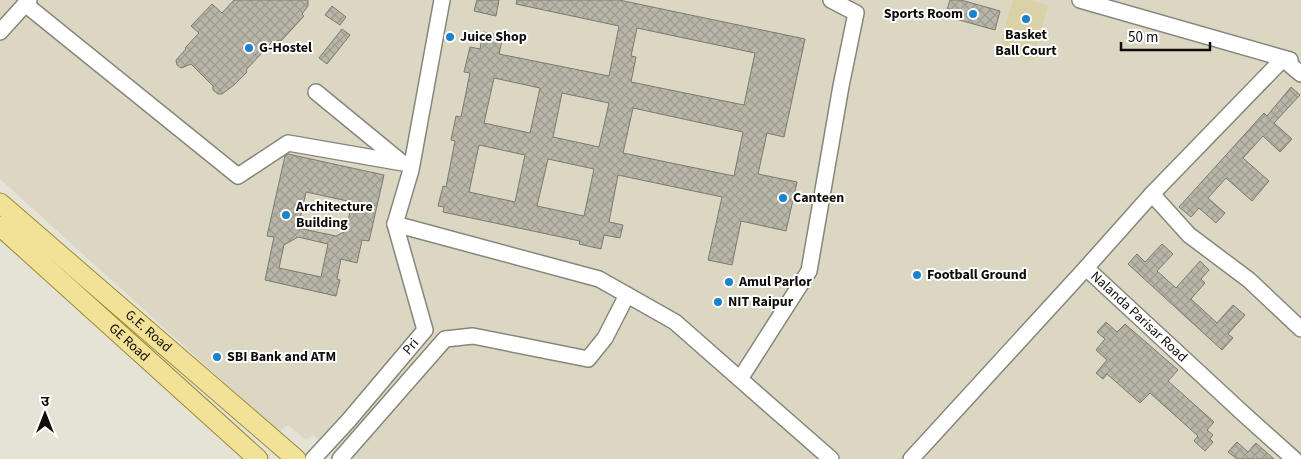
<svg xmlns="http://www.w3.org/2000/svg" width="1301" height="459" viewBox="0 0 1301 459" font-family="'Source Sans 3','Noto Sans Devanagari',sans-serif">
  <style>
    .built { fill: #dbd7c3 }
    .grass { fill: #dad1a7 }
    .building { fill: url(#building-cross-hatch); stroke: #7c7a6f; fill-rule: evenodd }
    .lines { fill: none; stroke-linecap: round; stroke-linejoin: round }
    .minor-casing { stroke: #88867a; stroke-width: 18 }
    .major-casing { stroke: #9c8a38; stroke-width: 21 }
    .minor { stroke: #fff; stroke-width: 15 }
    .major { stroke: #f2e297; stroke-width: 19 }
    .poi-dot { fill: #1a83ce; stroke: #fff; stroke-width: 2 }
    .labels { text-anchor: middle; dominant-baseline: central; stroke-width: 4; stroke-linejoin: round; paint-order: stroke }
    .poi-label { font-size: 14px; font-weight: bold; fill: #0e0d09; stroke: #fff; text-anchor: start }
    .street-label { font-size: 14px; fill: #0e0d09; stroke: #fff }
  </style>
  <defs>
    <pattern id="building-cross-hatch" width="8" height="8" patternUnits="userSpaceOnUse" patternTransform="scale(1.25)"><rect width="8" height="8" fill="#b8b5a9"/><path d="M0 0l8 8M0 8l8-8" fill="none" stroke="#9d9a90"/></pattern>
  </defs>
  <rect width="100%" height="100%" fill="#e5e3d6"/>
  <!-- built -->
  <path class="built" d="M0 0H1301V459H339L313 435 306 440 288 425 279 432 0 179Z"/>
  <!-- grass -->
  <path class="grass" d="M1013 0H1029L1048 5 1033 60 999 50Z"/>
  <!-- building -->
  <path class="building" d="M234 0H308V6L302 14 304 16 280 42 278 40 274 45 272 42 246 70 247 72 234 85 222 94H218L213 90V86L191 64 181 68 177 65 176 60 186 49 185 48 199 33 191 26 212 4 222 13Z
    M477 0H499L496 16 474 11Z
    M517 0H619L805 39 784 137 767 133 758 174 797 182 786 231 741 221 732 265 708 260 722 197 618 175 609 222 623 225 620 238 604 235 601 249 579 244 580 241 443 212 444 207 438 206 443 186 446 187 455 141 451 140 456 116 461 117 470 73 464 72 470 47 480 49 483 32 503 36 499 54 609 76 619 26 516 4ZM637 28 755 53 744 105 631 82 636 57 631 56ZM494 78 540 88 530 133 484 123ZM562 93 609 103 599 147 553 137ZM633 108 743 132 734 176 623 153ZM479 145 525 155 515 202 469 192ZM548 159 594 169 584 216 537 206Z
    M950 0H961L1000 11 995 30 945 16Z
    M332 6 346 17 340 25 325 15Z
    M342 29 350 35 327 64 319 58Z
    M1291 87 1300 95 1274 123 1292 139 1280 152 1263 136 1243 158 1269 181 1252 201 1226 178 1208 198 1225 213 1216 223 1199 208 1191 217 1179 207 1264 113 1267 116Z
    M288 154 384 175 369 241 362 240 357 263 341 259 337 279 340 280 336 296 265 280 274 237 267 236 285 156ZM306 192 352 202 346 231 336 236 298 228ZM298 237 328 244 321 277 279 268 284 245Z
    M1162 244 1173 254 1157 271 1176 288 1200 261 1209 270 1201 279 1205 283 1191 299 1217 323 1233 305 1245 315 1228 334 1233 338 1222 350 1128 264 1137 254 1145 262Z
    M1106 322 1117 332 1125 324 1178 370 1168 381 1214 422 1207 430 1213 435 1210 439 1213 442 1205 451 1194 441 1198 436 1150 393 1140 403 1107 374 1103 379 1096 373 1107 360 1096 350 1105 339 1097 332Z
    M1237 442 1248 452 1256 443 1274 459H1237L1228 452Z"/>
  <g class="lines">
    <defs>
      <g id="minor">
        <path d="M442 0 411 170 395 224 599 279 675 322 831 459"/>
        <path d="M1080 0 1290 60"/>
        <path d="M25 4 238 176 288 143 403 163"/>
        <path d="M0 32 29 0"/>
        <path d="M316 92 400 161"/>
        <path d="M1152 194 1189 235 1249 280 1301 329"/>
        <path d="M1086 268 1152 194 1283 59 1301 74"/>
        <path d="M740 379 809 271 841 86 856 13 831 0"/>
        <path id="s1" d="M313 459 349 420 425 330 395 224"/>
        <path d="M340 459 445 339 473 336 588 359 605 338 627 295"/>
        <path id="s2" d="M911 459 1086 268 1247 417 1294 459"/>
      </g>
      <g id="major">
        <path id="s3" d="M0 203 296 459"/>
        <path id="s4" d="M0 226 258 459"/>
      </g>
    </defs>
    <!-- minor casing -->
    <use href="#minor" class="minor-casing"/>
    <!-- major casing -->
    <use href="#major" class="major-casing"/>
    <!-- minor -->
    <use href="#minor" class="minor"/>
    <!-- major -->
    <use href="#major" class="major"/>
  </g>
  <!-- markers -->
  <g class="poi-dot">
    <circle cx="973" cy="14" r="5"/>
    <circle cx="1026" cy="19" r="5"/>
    <circle cx="450" cy="37" r="5"/>
    <circle cx="249" cy="48" r="5"/>
    <circle cx="783" cy="198" r="5"/>
    <circle cx="286" cy="215" r="5"/>
    <circle cx="917" cy="275" r="5"/>
    <circle cx="729" cy="282" r="5"/>
    <circle cx="718" cy="302" r="5"/>
    <circle cx="217" cy="357" r="5"/>
  </g>
  <g class="labels">
    <!-- poi labels -->
    <g class="poi-label">
      <text x="963" y="14" text-anchor="end">Sports Room</text>
      <text x="1026" y="35" text-anchor="middle">Basket<tspan x="1026" dy="16">Ball Court</tspan></text>
      <text x="460" y="37">Juice Shop</text>
      <text x="259" y="48">G-Hostel</text>
      <text x="793" y="198">Canteen</text>
      <text x="296" y="207">Architecture<tspan x="296" dy="16">Building</tspan></text>
      <text x="927" y="275">Football Ground</text>
      <text x="739" y="282">Amul Parlor</text>
      <text x="728" y="302">NIT Raipur</text>
      <text x="227" y="357">SBI Bank and ATM</text>
    </g>
    <!-- street labels -->
    <g class="street-label">
      <text stroke="none"><textPath href="#s2" startOffset="331">Nalanda Parisar Road</textPath></text>
      <text stroke="none"><textPath href="#s3" startOffset="196">G.E. Road</textPath></text>
      <text stroke="none"><textPath href="#s4" startOffset="174">GE Road</textPath></text>
      <text stroke="none"><textPath href="#s1" startOffset="149">Pri</textPath></text>
    </g>
  </g>
  <!-- north arrow -->
  <g transform="translate(45 414)" stroke="#ffffff" stroke-width="4" paint-order="stroke">
  <path d="M0-4L9 19L0 12L-9 19Z" fill="#0e0d09"/>
  <text y="-8" font-size="14" font-weight="bold" text-anchor="middle" fill="#0e0d09">उ</text>
  </g>
  <!-- scale -->
  <path d="M1121 42v8h89v-8" fill="none" stroke="#0e0d09" stroke-width="2.5"/>
  <text x="1128" y="42" font-size="15" fill="#0e0d09" stroke="#ffffff" stroke-width="4" paint-order="stroke">50 m</text>
</svg>
